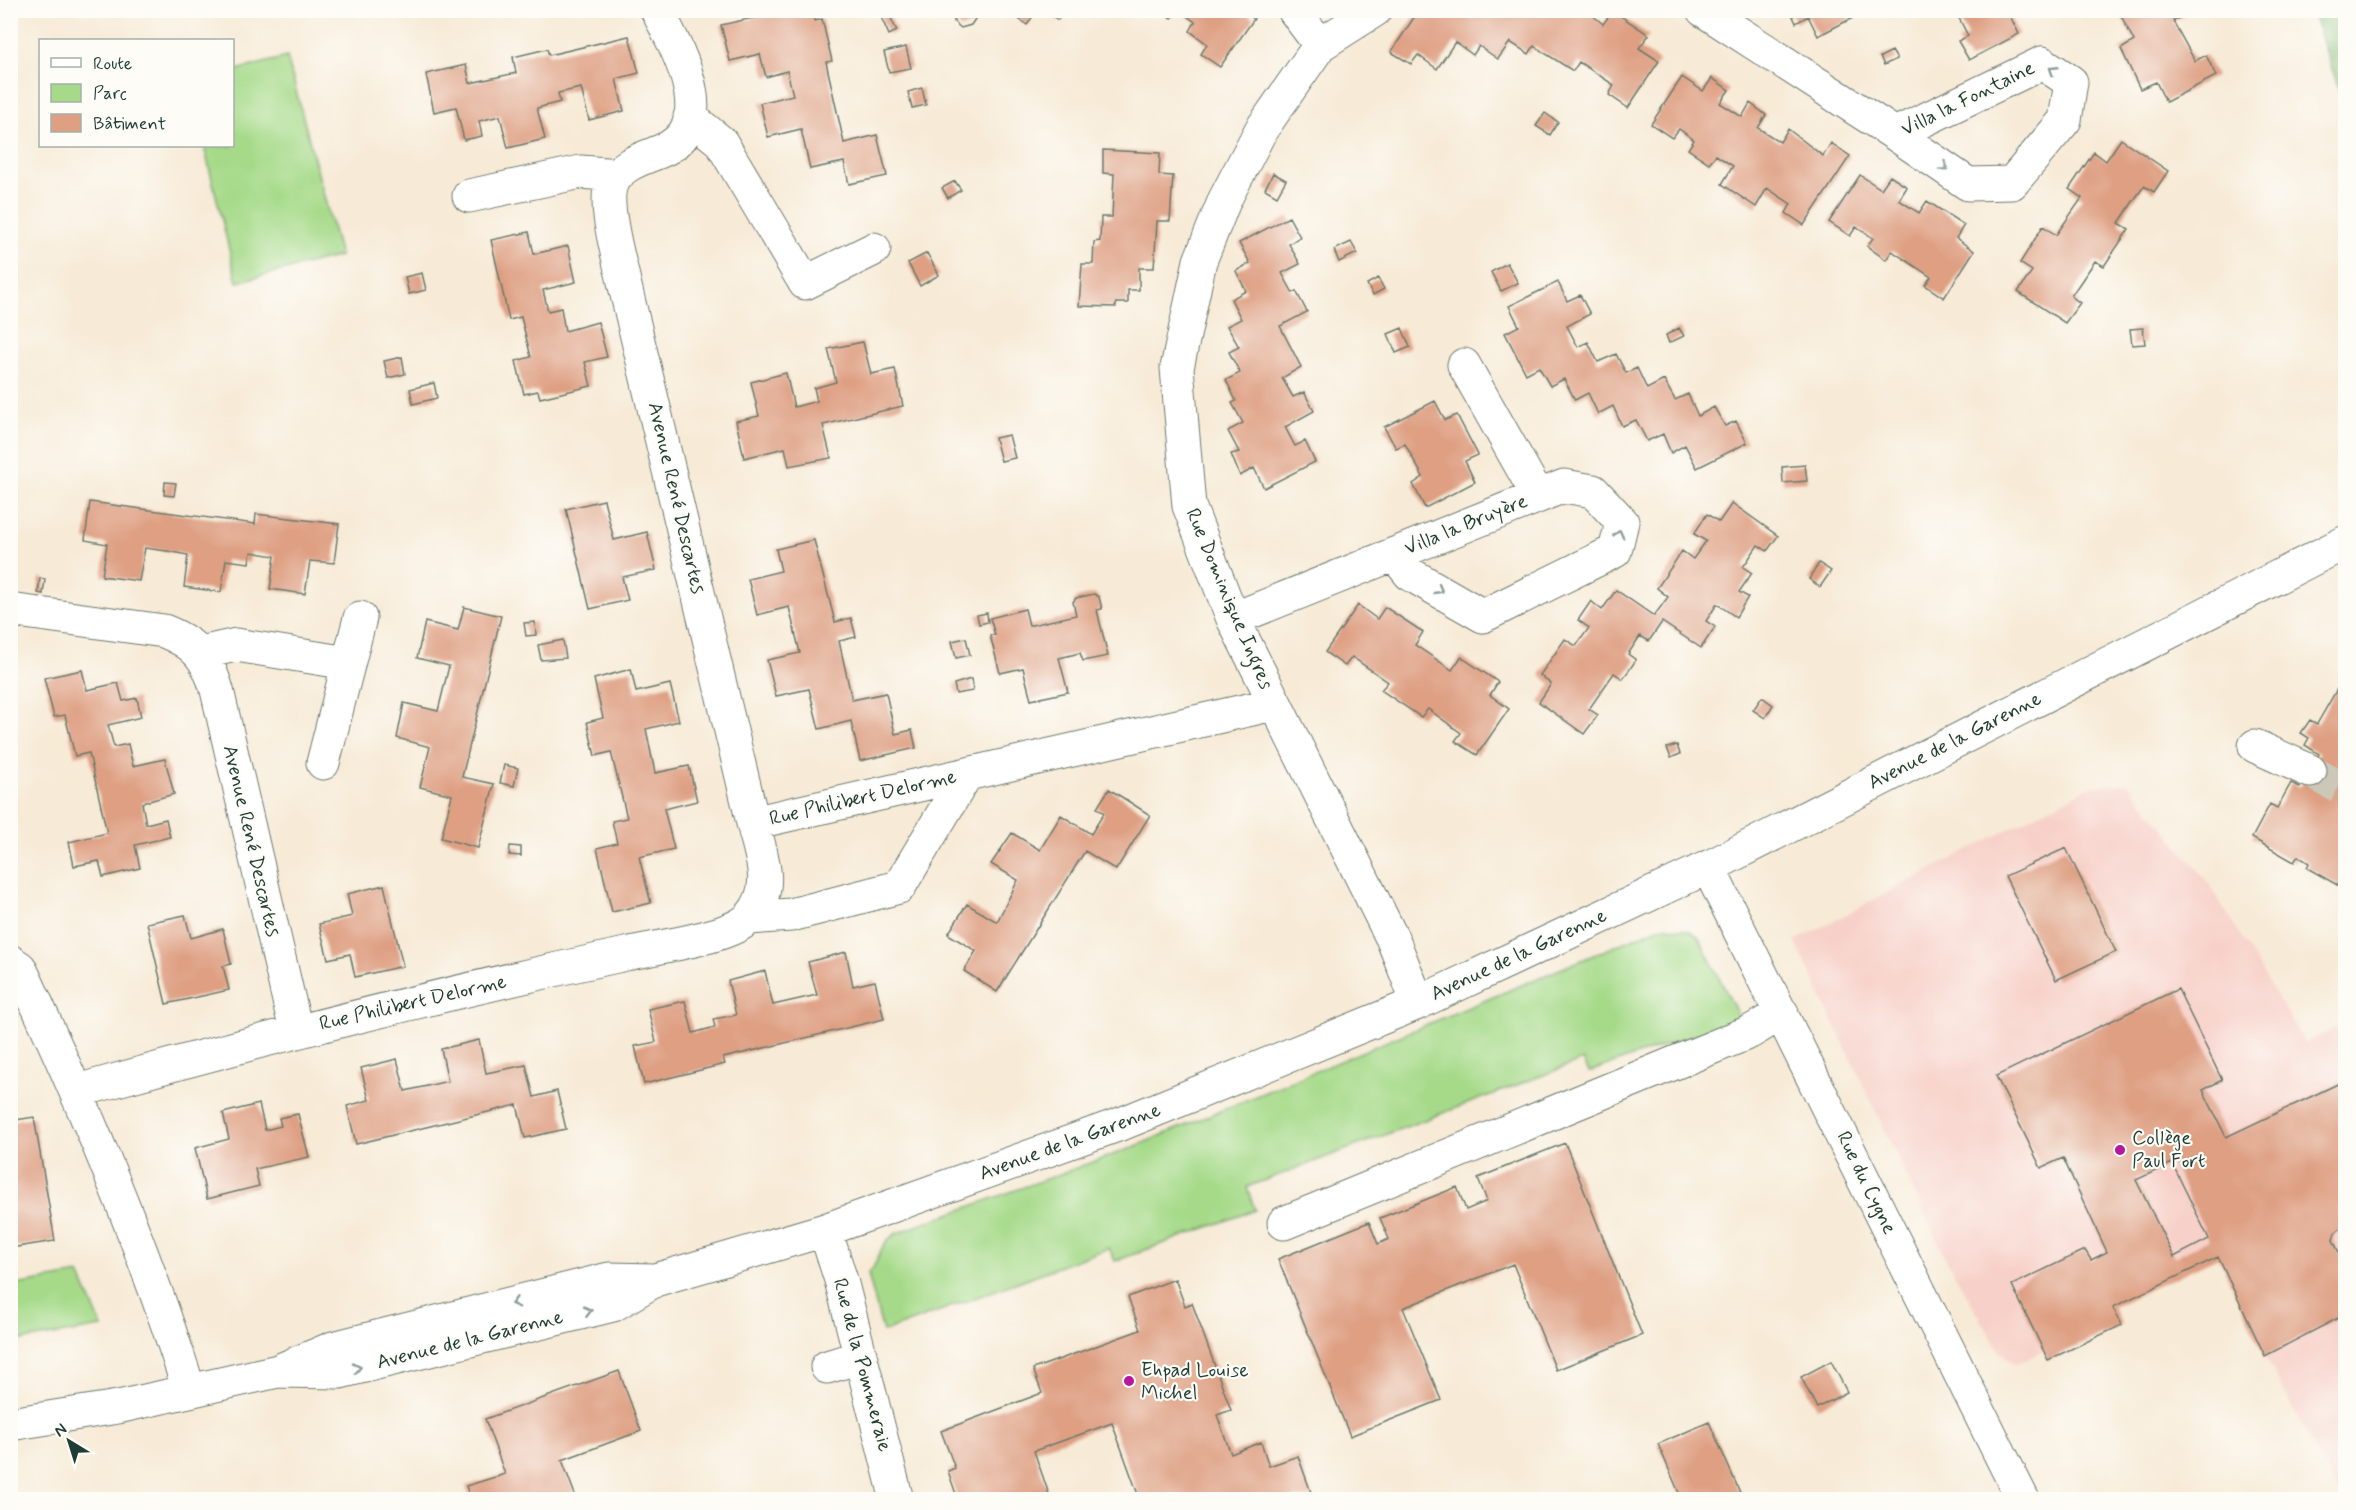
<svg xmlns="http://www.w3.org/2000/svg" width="2356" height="1510" viewBox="0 0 2356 1510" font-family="Mynerve,sans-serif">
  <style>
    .built { fill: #f7d1c9 }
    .green { fill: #a6da89; stroke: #628c5e; stroke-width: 1.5 }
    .forest { fill: #84ba75; stroke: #527c54; stroke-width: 1.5 }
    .building { fill: #de9f82; fill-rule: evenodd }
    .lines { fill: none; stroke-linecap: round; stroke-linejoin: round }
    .minor-tunnel { stroke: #ccc7b6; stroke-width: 33; stroke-dasharray: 33 16; stroke-linecap: butt }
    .minor-casing { stroke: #6b7a6d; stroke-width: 35 }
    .minor { stroke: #fff; stroke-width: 33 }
    .oneway { stroke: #8f9e9a }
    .poi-dot { fill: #b5179e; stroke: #fdfcf7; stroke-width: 2 }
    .labels { text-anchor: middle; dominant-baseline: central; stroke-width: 4.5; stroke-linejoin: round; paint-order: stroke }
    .street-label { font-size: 20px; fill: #1f3d34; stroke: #fdfcf7 }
    .poi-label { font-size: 20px; fill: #1f3d34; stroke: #fdfcf7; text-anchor: start }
  </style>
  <rect width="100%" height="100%" fill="#fdfcf7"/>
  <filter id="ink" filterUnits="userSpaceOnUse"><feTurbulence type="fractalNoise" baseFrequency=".0167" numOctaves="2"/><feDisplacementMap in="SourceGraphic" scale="12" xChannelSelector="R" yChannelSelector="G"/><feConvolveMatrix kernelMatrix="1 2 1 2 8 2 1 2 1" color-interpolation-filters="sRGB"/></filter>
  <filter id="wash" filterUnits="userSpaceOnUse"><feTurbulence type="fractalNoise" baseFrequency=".008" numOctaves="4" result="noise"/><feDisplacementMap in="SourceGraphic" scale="24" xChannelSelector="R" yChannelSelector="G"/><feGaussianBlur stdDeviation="1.35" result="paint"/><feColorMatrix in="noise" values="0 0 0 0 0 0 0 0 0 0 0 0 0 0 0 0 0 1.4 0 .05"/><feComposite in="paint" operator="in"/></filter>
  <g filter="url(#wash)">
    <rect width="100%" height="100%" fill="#f7ead6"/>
    <!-- built -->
    <path class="built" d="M2128 784 2209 883 2305 1043 2345 1024V1498H2341L2265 1356 2218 1257 2113 1306 2122 1325 2048 1360 2043 1351 2015 1365 1998 1349 1947 1261 1795 941 2091 786Z"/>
    <!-- green -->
    <path class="green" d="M287 57 340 256 237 282 204 146H232L233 71Z
      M1663 926 1690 931 1698 936 1740 1019 1589 1072 1583 1060 1247 1187 1255 1210 1115 1261 1109 1248 883 1332 868 1274C883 1259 875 1246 897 1233L1129 1149Z
      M79 1274 102 1327 11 1342V1286Z"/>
    <!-- forest -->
    <path class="forest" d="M2312 11H2345V107Z"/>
    <g id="blocks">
      <!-- building -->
      <path class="building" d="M752 10H812L815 21 822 19 832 61 826 62 844 143 877 135 887 176 849 184 844 162 810 169 801 129 768 137 760 103 793 95 787 71 766 77 760 54 730 61 721 25 753 18Z
        M878 10H887L897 31 889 35Z
        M953 10H981L971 25 961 28 954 22Z
        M1007 10H1037L1027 25Z
        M1044 10H1065L1058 20Z
        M1160 10H1177L1171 18Z
        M1179 10H1242L1254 19 1220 67 1201 54 1207 44 1190 31 1195 22Z
        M1419 10H1431L1443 18 1448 10H1461L1471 18 1476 10H1586L1603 24 1613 11 1649 35 1639 48 1659 61 1628 108 1609 95 1614 85 1579 62 1573 71 1534 46 1529 54 1510 42 1498 59 1479 46 1473 55 1455 42 1437 69 1418 55 1411 64 1391 52Z
        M1790 10H1868L1818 36 1808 16 1796 23Z
        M1955 10H2016L2009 14 2019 34 1969 60 1958 41 1968 36Z
        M2118 10H2183L2185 15 2173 21 2195 61 2206 55 2216 76 2166 102 2156 82 2140 89 2121 49 2134 41Z
        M629 36 639 73 616 79 624 111 589 120 581 88 558 93 560 102 537 108 545 139 508 148 500 116 479 121 482 136 464 140 456 107 434 112 426 74 466 65 470 83 516 73 513 57 547 49 549 55Z
        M906 47 911 68 889 72 884 52Z
        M1892 51 1897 59 1884 65 1880 57Z
        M1682 77 1703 91 1712 78 1729 90 1720 103 1742 117 1750 103 1766 115 1758 128 1780 142 1788 129 1823 156 1831 143 1850 156 1804 225 1786 213 1791 204 1767 188 1756 207 1722 184 1733 166 1716 155 1709 163 1688 149 1694 140 1679 129 1672 138 1651 124Z
        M922 88 926 105 912 108 908 92Z
        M1545 113 1558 122 1550 135 1536 126Z
        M2121 139 2168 171 2154 192 2144 186 2132 203 2119 223 2129 229 2104 266 2095 261 2082 280 2071 296 2080 303 2065 323 2018 292 2032 271 2020 263 2043 226 2056 235 2082 198 2069 189 2094 152 2106 161Z
        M1103 150 1160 153 1159 175 1173 176 1170 221H1157L1154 268H1139V290H1128V303H1116V307L1079 306 1082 264H1093L1094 242 1100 241 1101 217H1112L1114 174 1103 173Z
        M1273 173 1286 180 1277 196 1265 189Z
        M1860 175 1881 189 1890 176 1907 187 1899 200 1919 213 1927 201 1964 225 1956 238 1974 251 1944 298 1925 285 1931 277 1892 251 1886 260 1867 246 1873 238 1856 227 1850 236 1829 222Z
        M955 181 961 190 948 198 942 188Z
        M1289 217 1300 237 1289 244 1300 264 1282 273 1293 293 1296 291 1307 312 1280 326 1301 367 1282 378 1293 397 1304 392 1314 411 1285 427 1295 446 1305 441 1315 462 1264 488 1254 468 1240 476 1231 454 1239 452 1228 431 1243 423 1232 403 1236 401 1226 380 1240 373 1229 352 1239 347 1227 326 1241 319 1231 299 1246 291 1236 271 1250 263 1239 243Z
        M529 232 534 254 568 246 576 282 543 290 548 311 561 308 565 331 598 322 607 357 585 362 591 386 540 398 538 391 524 394 516 361 531 357 521 317 509 320 491 240Z
        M1351 242 1357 253 1339 262 1334 250Z
        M927 253 939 275 920 286 908 263Z
        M1507 263 1518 283 1501 291 1491 272Z
        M422 273 426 290 409 294 405 277Z
        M1378 278 1384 289 1373 295 1367 284Z
        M1558 282 1567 301 1580 295 1590 314 1567 326 1578 347 1588 342 1598 362 1616 354 1626 373 1637 368 1647 389 1664 380 1675 400 1688 394 1698 416 1714 407 1725 426 1736 421 1747 443 1697 468 1685 445 1671 453 1663 434 1647 441 1636 420 1622 426 1613 406 1598 414 1588 393 1575 400 1564 379 1550 386 1539 367 1526 374 1505 333 1519 326 1509 306Z
        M1402 328 1410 347 1396 353 1388 334Z
        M1679 328 1684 336 1669 343 1666 335Z
        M2143 328 2145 344 2132 345 2130 329Z
        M863 342 871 374 895 369 903 406 823 425 831 458 789 466 785 448 744 458 736 421 759 416 751 382 786 373 794 407 817 401 814 388 836 382 828 349Z
        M402 357 405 374 388 378 384 361Z
        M434 383 437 398 413 404 410 389Z
        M1435 401 1445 420 1457 415 1478 455 1465 461 1475 482 1425 508 1413 484 1423 477 1405 444 1396 448 1384 427Z
        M1009 435 1015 458 1001 461 995 438Z
        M1805 465 1807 481 1783 483 1782 467Z
        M165 482 176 483 174 496 164 495Z
        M604 500 614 540 647 532 656 570 622 577 628 600 590 609 566 509Z
        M90 502 255 524 256 514 339 524 334 563 310 561 305 594 270 589 275 556 251 552 249 563 226 560 221 592 184 587 188 555 167 551 145 548 139 581 102 576 107 544 85 540Z
        M1732 503 1778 536 1767 551 1758 545 1743 567 1752 573 1739 592 1748 597 1736 617 1717 604 1706 621 1715 627 1701 648 1662 622 1649 641 1640 636 1628 654 1636 660 1623 679 1614 673 1589 709 1598 715 1584 734 1539 702 1551 684 1540 675 1565 639 1576 646 1589 628 1578 620 1591 601 1602 610 1616 590 1654 616 1668 597 1657 588 1682 551 1693 559 1706 541 1694 534 1707 514 1719 522Z
        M814 540 835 622 851 618 856 637 839 641 852 700 886 693 895 734 912 730 916 748 860 761 851 721 819 729 809 689 776 696 767 660 800 653 789 607 757 615 748 579 781 571 776 549Z
        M1819 563 1831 571 1820 587 1809 579Z
        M40 578 45 579 43 594 38 593Z
        M1094 594 1099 597 1102 609 1097 610 1108 656 1083 661 1080 653 1059 658 1068 692 1031 700 1023 668 1000 673 990 635H995L990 618 1025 609 1029 625H1032L1076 615 1073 602 1076 598Z
        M1358 605 1377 619 1385 607 1423 632 1415 645 1452 670 1461 657 1498 682 1490 695 1509 709 1477 755 1455 741 1461 733 1428 709 1421 717 1381 690 1388 682 1352 657 1345 666 1325 652Z
        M464 607 501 616 462 777 494 784 478 848 441 838 452 795 420 787 430 747 397 738 404 703 438 711 449 666 417 658 425 622 458 630Z
        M987 613 988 622 979 624 977 615Z
        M535 622 536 635 526 636 524 623Z
        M966 638 970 655 956 658 952 641Z
        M563 640 566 658 541 660 538 645Z
        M631 669 636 692 670 684 679 721 646 729 655 773 689 766 697 801 664 809 674 849 639 857 651 903 612 912 597 848 617 843 612 821 627 818 611 752 595 756 587 722 603 718 594 679Z
        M82 670 87 690 118 683 123 701 137 698 141 717 108 725 114 747 128 744 133 766 165 759 174 794 142 803 146 824 166 819 170 837 135 845 140 868 103 877 99 861 74 866 69 842 107 833 89 753 75 756 65 715 54 717 44 678Z
        M971 679 973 691 956 694 954 684Z
        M2340 684 2346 687V890L2307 868 2309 863 2298 856 2294 862 2252 838 2270 804 2277 808 2291 783 2300 787 2310 771 2319 754 2305 745 2309 738 2301 733 2310 720 2317 724Z
        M1762 697 1773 705 1765 718 1753 710Z
        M1677 745 1680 754 1671 758 1667 748Z
        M504 765 518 768 514 786 500 783Z
        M1109 789 1150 815 1116 870 1085 851 997 992 964 971 976 951 948 934 967 904 997 922 1018 880 991 864 1012 833 1040 850 1061 815 1091 834 1104 813 1097 808Z
        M510 846 521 847V856L509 855Z
        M2066 848 2116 952 2056 980 2005 876Z
        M384 885 403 966 355 977 350 954 328 959 319 924 352 916 347 894Z
        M185 915 191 938 223 929 231 964 223 966 229 990 166 1004 147 923Z
        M846 952 853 986 875 981 884 1019 723 1058 725 1064 644 1084 635 1046 656 1042 648 1009 685 1001 693 1033 715 1027 713 1019 736 1015 728 981 765 971 773 1005 817 995 808 962Z
        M2178 989 2222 1080 2203 1090 2226 1137 2346 1080V1224L2335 1233 2333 1240 2346 1267V1314L2265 1356 2218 1257 2113 1307 2122 1325 2048 1360 2012 1285 2085 1250 2091 1260 2107 1252 2063 1158 2041 1168 1996 1076ZM2172 1163 2209 1239 2174 1257 2136 1180Z
        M479 1040 486 1073 526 1065 534 1097 557 1091 566 1129 525 1138 517 1105 356 1144 347 1106 369 1100 361 1068 397 1059 405 1091 427 1086 448 1081 441 1049Z
        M259 1104 265 1130 281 1126 279 1118 298 1114 309 1157 255 1169 259 1186 207 1199 195 1148 229 1139 223 1113Z
        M34 1117 55 1241 10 1248V1121Z
        M1565 1143 1642 1335 1556 1370 1513 1264 1403 1308 1441 1400 1350 1436 1278 1259 1369 1222 1378 1244 1389 1239 1380 1218 1457 1187 1466 1210 1487 1201 1478 1178Z
        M1175 1279 1185 1306 1192 1303 1231 1410 1217 1415 1231 1454 1261 1442 1269 1466 1298 1456 1313 1498 1140 1500 1112 1423 1034 1451 1051 1500H958L948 1471 955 1468 941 1431 1042 1393 1033 1369 1140 1330 1128 1297Z
        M1831 1361 1847 1392 1817 1408 1801 1377Z
        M619 1371 641 1431 562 1460 577 1500H471L466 1486 505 1474 485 1419Z
        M1709 1422 1742 1497 1737 1500H1682L1658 1444Z"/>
    </g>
  </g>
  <g filter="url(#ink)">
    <use href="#blocks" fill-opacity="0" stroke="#6b7a6d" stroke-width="1.5"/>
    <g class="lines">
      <!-- minor-tunnel -->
      <path class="minor-tunnel" d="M2310 771 2346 791"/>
      <defs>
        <path id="minor" d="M657 10C677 49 722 126 661 151 644 158 621 164 612 182 602 203 619 258 624 282L753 823
          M1294 10 1320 45
          M1375 10 1320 45 1261 130 1225 199 1200 261 1177 368 1189 506 1233 619 1393 940 1418 1003
          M1703 10 1895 134 1968 184 2012 183 2065 120 2071 82 2042 63 1895 134
          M690 117 721 142 805 283 874 249
          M469 196 581 172 618 175
          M1464 365 1538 496
          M10 610 164 631C196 644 207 657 217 690L296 1031
          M1233 619C1343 575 1453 530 1564 486L1593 491 1622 522 1615 551 1483 616 1410 574 1394 554
          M200 653 236 645 348 663
          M2255 746 2310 771
          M323 763 360 618
          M1708 867 2023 1500
          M749 918 791 915 899 887 966 775
          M10 961 20 968C84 1105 144 1246 189 1390
          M77 1091C258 1040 441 994 626 954 655 947 731 938 750 917 776 888 761 856 753 823L1274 704
          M1284 1223 1750 1032 1782 1013
          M825 1230 841 1280 897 1500
          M827 1367 860 1357
          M278 1371 340 1372 613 1305 655 1280 825 1230 1126 1122 1418 1003 1719 862 2346 542
          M10 1424 118 1407 278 1371 333 1348 609 1279 655 1280"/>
      </defs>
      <!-- minor casing -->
      <use href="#minor" class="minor-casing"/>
      <!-- minor -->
      <use href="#minor" class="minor"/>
    </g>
    <!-- one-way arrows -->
    <defs><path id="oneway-chevron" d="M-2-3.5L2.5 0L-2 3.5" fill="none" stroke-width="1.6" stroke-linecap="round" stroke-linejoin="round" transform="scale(1.5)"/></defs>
    <g class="oneway">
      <use href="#oneway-chevron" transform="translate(2053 70) rotate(-147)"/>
      <use href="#oneway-chevron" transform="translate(1944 167) rotate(35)"/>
      <use href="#oneway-chevron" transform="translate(1619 534) rotate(-76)"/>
      <use href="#oneway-chevron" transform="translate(1439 590) rotate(30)"/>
      <use href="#oneway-chevron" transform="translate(515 1303) rotate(165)"/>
      <use href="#oneway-chevron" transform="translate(588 1311) rotate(-14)"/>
      <use href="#oneway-chevron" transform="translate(357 1368) rotate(-13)"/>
    </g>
  </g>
  <!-- markers -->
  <g class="poi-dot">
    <circle cx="2120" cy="1150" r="6"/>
    <circle cx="1129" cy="1381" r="6"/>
  </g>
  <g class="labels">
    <!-- street labels -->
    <g class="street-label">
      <text transform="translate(1968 99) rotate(-26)">Villa la Fontaine</text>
      <text transform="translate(676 498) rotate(77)">Avenue René Descartes</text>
      <text transform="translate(1466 525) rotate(-22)">Villa la Bruyère</text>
      <text transform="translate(1229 599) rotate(67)">Rue Dominique Ingres</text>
      <text transform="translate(1955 741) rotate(-27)">Avenue de la Garenne</text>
      <text transform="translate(863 798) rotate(-13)">Rue Philibert Delorme</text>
      <text transform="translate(251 841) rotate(77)">Avenue René Descartes</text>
      <text transform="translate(1519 955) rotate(-25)">Avenue de la Garenne</text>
      <text transform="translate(413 1003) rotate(-13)">Rue Philibert Delorme</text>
      <text transform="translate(1070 1142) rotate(-20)">Avenue de la Garenne</text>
      <text transform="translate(1866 1183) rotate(64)">Rue du Cygne</text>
      <text transform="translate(470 1340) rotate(-14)">Avenue de la Garenne</text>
      <text transform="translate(862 1365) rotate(75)">Rue de la Pommeraie</text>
    </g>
    <!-- poi labels -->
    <g class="poi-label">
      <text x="2132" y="1138">Collège<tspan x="2132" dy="23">Paul Fort</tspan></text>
      <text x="1141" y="1370">Ehpad Louise<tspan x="1141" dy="23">Michel</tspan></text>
    </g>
  </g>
  <!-- margin -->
  <rect width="2356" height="1510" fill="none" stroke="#fdfcf7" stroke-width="36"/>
  <!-- legend -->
  <rect x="39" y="39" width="195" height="108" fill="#fdfcf7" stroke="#a4b0a9" stroke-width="1.5"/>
  <rect x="51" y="58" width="30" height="9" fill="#ffffff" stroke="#a4b0a9" stroke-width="1.5"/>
  <text x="93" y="69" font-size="18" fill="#1f3d34">Route</text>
  <rect x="51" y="84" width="30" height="18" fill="#a6da89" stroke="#a4b0a9" stroke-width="1.5"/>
  <text x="93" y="99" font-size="18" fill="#1f3d34">Parc</text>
  <rect x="51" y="114" width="30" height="18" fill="#de9f82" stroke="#a4b0a9" stroke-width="1.5"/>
  <text x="93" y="129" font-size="18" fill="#1f3d34">Bâtiment</text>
  <!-- north arrow -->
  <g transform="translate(69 1441) rotate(322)" stroke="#fdfcf7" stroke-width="4.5" paint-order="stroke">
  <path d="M0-4.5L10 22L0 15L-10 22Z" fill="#1f3d34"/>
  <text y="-9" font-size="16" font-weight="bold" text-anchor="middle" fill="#1f3d34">N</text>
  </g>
</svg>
